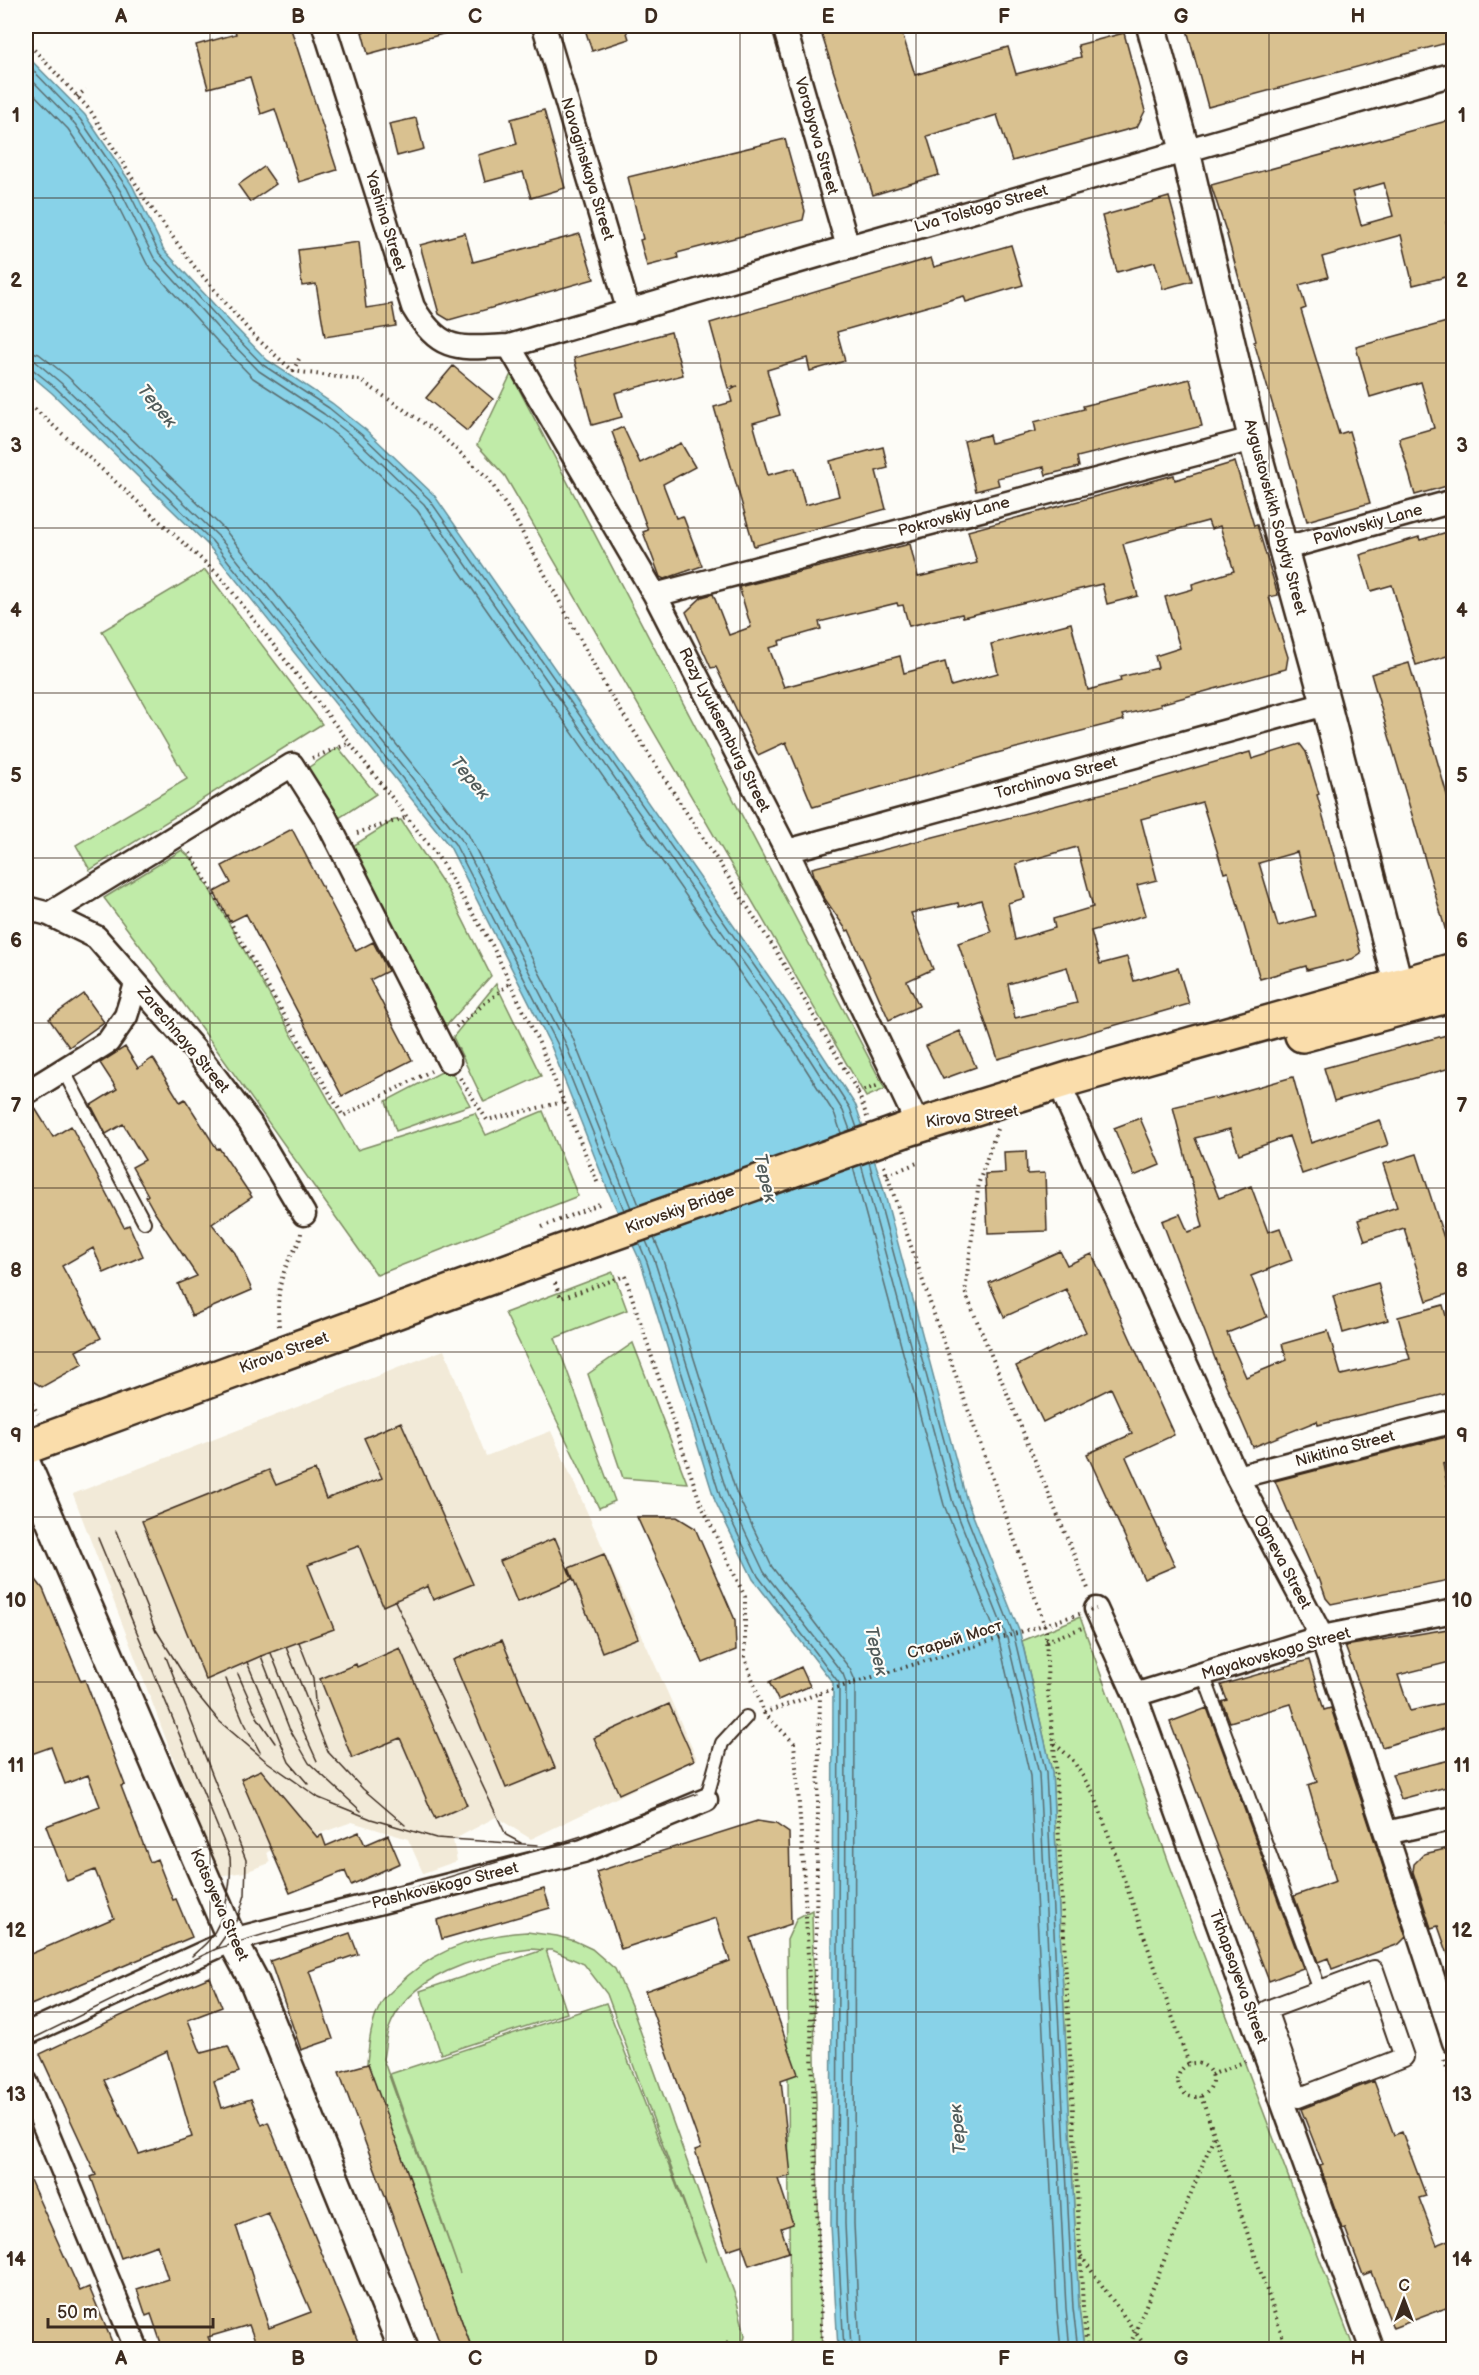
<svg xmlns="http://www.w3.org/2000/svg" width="1479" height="2375" viewBox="0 0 1479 2375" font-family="'Balsamiq Sans',sans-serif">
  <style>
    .built { fill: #f2ead8 }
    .green { fill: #c0eba8; stroke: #7e8a63; stroke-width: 1.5; fill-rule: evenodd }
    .water { fill: #88d2e8; stroke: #698f97; stroke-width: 1.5 }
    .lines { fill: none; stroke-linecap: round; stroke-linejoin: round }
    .shore { stroke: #5a6d6f; stroke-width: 1.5 }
    .building { fill: #d9c190; stroke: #3b2a1e; stroke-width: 1.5; fill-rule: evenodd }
    .service-casing { stroke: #3b2a1e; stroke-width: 16 }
    .pedestrian-casing { stroke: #3b2a1e; stroke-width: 22 }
    .minor-casing { stroke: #3b2a1e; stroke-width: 27 }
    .tertiary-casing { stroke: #3b2a1e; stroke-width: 33 }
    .primary-casing { stroke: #3b2a1e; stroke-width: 38 }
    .path { stroke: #3b2a1e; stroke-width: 4; stroke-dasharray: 1.5 4.5; stroke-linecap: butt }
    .service { stroke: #fdfcf7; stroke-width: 12 }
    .pedestrian { stroke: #fdfcf7; stroke-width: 18 }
    .minor { stroke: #fdfcf7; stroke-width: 22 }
    .tertiary { stroke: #fdfcf7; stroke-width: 28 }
    .primary { stroke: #faddab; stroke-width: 33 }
    .tram { stroke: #3b2a1e; stroke-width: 1.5 }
    .primary-bridge-casing { stroke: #3b2a1e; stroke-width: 38; stroke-linecap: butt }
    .path-bridge { stroke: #3b2a1e; stroke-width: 4; stroke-dasharray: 1.5 4.5; stroke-linecap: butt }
    .primary-bridge { stroke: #faddab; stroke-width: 33 }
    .grid { fill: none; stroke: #3b2a1e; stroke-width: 1.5; stroke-opacity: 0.55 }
    .labels { text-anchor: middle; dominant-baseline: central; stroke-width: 4.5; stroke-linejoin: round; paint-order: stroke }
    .street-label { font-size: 16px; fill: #3b2a1e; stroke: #fdfcf7 }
    .water-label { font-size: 18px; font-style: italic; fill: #525c5b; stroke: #fdfcf7 }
    .neatline { fill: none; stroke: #3b2a1e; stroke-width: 2 }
    .grid-label { font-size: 20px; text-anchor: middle; font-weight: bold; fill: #3b2a1e }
  </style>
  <rect width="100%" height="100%" fill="#fdfcf7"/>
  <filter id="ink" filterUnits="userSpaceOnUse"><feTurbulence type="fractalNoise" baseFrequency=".0167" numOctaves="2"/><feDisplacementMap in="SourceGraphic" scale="12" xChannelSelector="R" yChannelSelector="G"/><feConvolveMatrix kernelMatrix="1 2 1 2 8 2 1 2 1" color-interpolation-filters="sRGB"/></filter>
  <g filter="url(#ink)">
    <!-- built -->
    <path class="built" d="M444 1350 486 1456 551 1431 697 1759 531 1839 496 1817 453 1840 457 1861 423 1873 408 1839 352 1822 267 1852 270 1863 245 1872 218 1876 73 1494Z"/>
    <!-- green -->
    <path class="green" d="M511 374 885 1089 866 1097 505 476 477 445Z
      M205 570 322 724 90 870 76 845 187 779 102 631Z
      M338 747 376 794 336 820 305 770Z
      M394 820H401L449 892 491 976 446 1026 348 849Z
      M182 850 193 860 357 1150 475 1113 486 1135 543 1111 578 1196 377 1275 192 1015 104 898Z
      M496 984 541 1076 484 1102 453 1037Z
      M449 1068 470 1105 396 1131 386 1101Z
      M613 1272 627 1310 555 1338 615 1501 599 1508 505 1313Z
      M633 1343 687 1483 623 1478 588 1374Z
      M1080 1617 1181 1896 1354 2349H1084L1079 2308 1052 1772 1022 1641Z
      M812 1910 820 2298 822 2349H790L787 1940 797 1918Z
      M527 1932 557 1936 575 1941 592 1949 615 1969 631 2005 736 2298 745 2335 742 2349H727V2340L726 2350 472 2349 367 2063C369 2042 371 2022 381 2004 384 1997 391 1992 396 1987 431 1950 478 1935 527 1932ZM531 1949 543 1950 420 1991 441 2054 567 2013 546 1950H552L584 1964 607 1994 706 2262 606 2003 390 2074 460 2273 383 2059C385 2050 385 2040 388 2031 407 1975 479 1955 531 1949Z"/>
    <!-- water -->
    <path class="water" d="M26 55 85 115 132 185 164 250 234 326 267 360 332 403 366 430 434 495 813 1040 856 1106 881 1180 966 1498 1020 1633 1052 1772 1079 2308 1084 2349H838L831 2225 833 1683 753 1579 715 1501 641 1263 609 1193 551 1046 450 847 208 545 52 393 26 371Z"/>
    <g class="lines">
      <!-- shore -->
      <path class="shore" d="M26 63 80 119 127 188 159 253 229 330 263 365 329 408 362 435 429 499 808 1043 850 1108 857 1128
        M26 74 75 124 121 192 154 258 224 335 259 371 324 414 357 440 424 504 802 1047 843 1111 850 1130
        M26 86 68 129 113 196 147 264 217 341 253 378 319 421 351 447 417 510 795 1052 835 1115 841 1133
        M26 350 39 354 67 376 225 530 468 834 572 1036 639 1205
        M26 359 35 361 61 383 218 536 461 839 564 1040 631 1208
        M26 367 31 368 56 388 212 541 455 844 557 1043 624 1210
        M869 1162 960 1500 1014 1636 1046 1773 1073 2308 1078 2350
        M861 1164 953 1503 1007 1638 1039 1774 1066 2308 1070 2350
        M853 1167 944 1505 999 1641 1030 1776 1057 2309 1061 2350
        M654 1238 662 1257 736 1492 772 1567 850 1669 855 1680 854 2224 860 2350
        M646 1241 654 1259 728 1496 764 1572 843 1674 846 1682 845 2224 851 2350
        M639 1243 647 1262 721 1499 758 1576 839 1683 837 2224 844 2350"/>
    </g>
    <!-- building -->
    <path class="building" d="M234 26H290L337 170 299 182 275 109 261 114 250 77 208 88 196 45 236 34Z
      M385 26H453L454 31 368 54 362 32Z
      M584 26H625L629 39 592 51Z
      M819 26H860L862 33 886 26H900L915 75 1008 47 1016 74 1081 57 1078 45 1124 33 1145 111 1137 127 1012 161 997 115 927 136 939 175 873 195Z
      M1186 26H1454V41L1208 107Z
      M544 110 565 188 531 198 523 172 485 182 478 155 517 144 511 119Z
      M416 118 424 149 397 156 389 124Z
      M1454 119V220L1446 222 1454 254V275L1413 285 1401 235 1322 257 1328 277 1299 285 1306 308 1301 310 1339 434 1349 431 1370 503 1307 521 1254 342 1256 341 1226 231 1211 185ZM1384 183 1393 216 1361 225 1352 192Z
      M785 139 805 211 803 220 677 253 678 258 647 266 640 240 643 239 628 177Z
      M264 167 276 184 250 202 238 185Z
      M1169 197 1192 281 1163 289 1155 262 1117 272 1102 216Z
      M465 233 473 262 580 234 594 279 449 320 439 314 420 245Z
      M359 242 366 308 392 304 396 326 325 337 316 284 302 286 298 250 321 247 322 248V247Z
      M1011 245 1023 285 966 302 964 296 837 332 845 361 810 371 807 358 767 370 780 415 753 423 768 475 795 468 805 505 839 496 830 461 883 447 888 468 876 471 886 509 754 546 714 407 732 402 729 391 738 386 728 388 710 323 931 258 934 267Z
      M1454 320V484L1415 495 1399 438 1434 428 1421 382 1370 397 1356 347Z
      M671 332 683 375 615 393 622 417 592 425 574 358Z
      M453 366 493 399 467 431 426 398Z
      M1190 379 1202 426 1077 457 1079 467 1046 475 1044 467 997 478 999 485 976 491 964 441 989 435 991 443 1036 431 1034 422 1084 409 1083 406Z
      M623 427 640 463 681 443 695 467 663 484 676 518 683 516 702 566 664 579 660 577 643 532 648 530 612 432Z
      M1235 462 1254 526 1257 525 1278 595 1269 597 1288 657 1286 669 1160 704 1161 706 1122 715 1124 720 993 754 813 807 786 742 758 755 716 667 711 668 686 612 702 597 713 594 729 635 751 627 739 587 910 544 918 577 977 563 968 531 1174 475 1175 480ZM1208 521 1211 529 1220 526 1234 571 1192 584 1193 589 1165 597 1180 648 1155 656 1158 668 1120 677 1121 681 1088 690 1071 623 991 644 998 673 951 686 945 662 904 673 900 656 784 687 769 648 780 645 779 641 821 629 819 622 897 603 898 606 903 605 909 626 962 614 963 617 1102 584 1107 604 1138 596 1123 544Z
      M1454 530V654L1416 665 1392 585 1371 591 1360 555 1419 537 1420 540Z
      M1409 663 1454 819V941L1449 942 1371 674Z
      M1300 744 1306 752 1319 794 1317 795 1361 953 1352 959 1307 970 1306 966 1260 979 1228 872 1224 873 1202 802 1141 819 1157 880 1137 885 1146 915 1091 931 1100 964 1127 957 1134 981 1178 968 1189 1004 998 1059 958 943 991 932 981 900 959 907 958 903 911 913 933 969 907 981 919 1006 889 1020 849 930 847 931 825 899 814 875 812 868 1132 786 1250 752 1252 759ZM1077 847 1093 907 1053 919 1055 928 1015 940 1008 903 1025 898 1016 864ZM1297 852 1315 916 1278 926 1259 863ZM1067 967 1077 1003 1015 1018 1008 984Z
      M292 829 356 951 373 942 388 971 370 980 412 1060 342 1096 246 914 230 922 214 892 231 883 222 866Z
      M84 994 104 1022 69 1047 49 1019Z
      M960 1031 976 1067 943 1079 926 1046Z
      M1454 1033V1067L1334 1101 1324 1068Z
      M125 1047 138 1068 153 1058 180 1102 185 1099 217 1149 219 1148 252 1197 212 1224 235 1253 252 1290 192 1316 178 1284 197 1276 155 1213 146 1197 148 1195 132 1167 145 1160 123 1124 106 1134 91 1105 117 1089 100 1063Z
      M1293 1077 1311 1143 1380 1120 1388 1145 1302 1174 1289 1136 1239 1154 1230 1129 1195 1138 1219 1198 1251 1186 1268 1232 1280 1228 1292 1260 1251 1276 1267 1317 1227 1333 1246 1377 1287 1360 1282 1344 1328 1331 1341 1375 1410 1359 1398 1317 1443 1305 1454 1345V1392L1318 1425 1317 1421 1253 1447 1219 1369 1162 1221 1180 1214 1188 1232 1203 1227 1173 1107 1214 1097 1215 1099Z
      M33 1105 53 1137 71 1126 124 1227 129 1225 143 1256 104 1273 93 1248 62 1266 101 1338 76 1351 83 1364 42 1387 26 1377V1106Z
      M1140 1118 1160 1165 1134 1176 1114 1128Z
      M1026 1151 1027 1174 1045 1173 1047 1231 988 1233 985 1174 1005 1173 1004 1152Z
      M1417 1154 1454 1269V1292L1427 1301 1404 1228 1365 1241 1358 1220 1397 1207 1383 1164Z
      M1060 1251 1067 1265 1092 1254 1174 1435 1126 1457 1175 1566 1144 1579 1087 1454 1132 1434 1111 1388 1043 1422 1016 1366 1086 1332 1066 1289 1004 1317 989 1283Z
      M1378 1283 1388 1320 1343 1333 1333 1296Z
      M401 1422 473 1584 433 1600 428 1586 383 1606 359 1546 308 1565 334 1629 261 1656 206 1680 142 1521 269 1470 276 1485 315 1470 326 1499 382 1478 364 1438Z
      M1454 1435V1461L1443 1464 1454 1520V1579L1331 1604 1326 1598 1319 1578 1317 1579 1275 1481Z
      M637 1517H677L695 1528 735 1620 736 1650 703 1663Z
      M555 1538 572 1579 517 1602 500 1561Z
      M604 1554 638 1638 602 1652 569 1568Z
      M26 1567 43 1589 81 1681 85 1680 125 1785 121 1786 150 1862 157 1859 173 1900 176 1899 192 1937 26 2007V1956L114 1918 95 1870 67 1881 46 1826 100 1806 88 1775 65 1784 51 1747 26 1756Z
      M1454 1628V1661L1398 1675 1410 1711 1454 1701V1726L1382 1747 1345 1646Z
      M502 1640 555 1768 506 1788 453 1660Z
      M400 1648 467 1805 435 1819 400 1738 352 1758 320 1679 356 1664 357 1667Z
      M1309 1660 1324 1710 1331 1708 1406 1937 1399 1944 1332 1969 1328 1958 1318 1962 1294 1896 1336 1881 1308 1785 1317 1782 1291 1704 1230 1722 1222 1702 1227 1700 1221 1685Z
      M801 1667 810 1686 778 1700 769 1682Z
      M669 1704 694 1760 619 1794 594 1738Z
      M1207 1708 1303 1968 1269 1981 1170 1722Z
      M1454 1759V1785L1401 1799 1392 1774Z
      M261 1770 317 1837 322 1835 326 1846 359 1832 365 1845 388 1835 400 1863 351 1885 345 1871 290 1893 241 1779Z
      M757 1821 776 1824 789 1833 791 1924 750 1938 798 2074 781 2080 791 2176 778 2179 793 2224 781 2228 789 2252 749 2265 742 2245 727 2250 695 2150 701 2148 645 1991 730 1961 716 1918 621 1949 596 1872Z
      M1454 1847V1963H1451L1438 1926 1431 1928 1413 1872 1414 1864 1424 1854Z
      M544 1889 550 1908 442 1939 437 1920Z
      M350 1933 358 1954 309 1971 333 2039 301 2050 270 1961Z
      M210 1977 222 2007 188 2020 201 2053 228 2046 239 2072 214 2081 222 2108 251 2099 262 2125 268 2122 361 2349H258L249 2325 208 2337 213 2349H163L151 2314 146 2316 137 2289 168 2279 157 2245 121 2258 91 2177 96 2175 40 2054 146 2004ZM167 2051 192 2137 139 2154 104 2080ZM268 2213 311 2312 269 2328 236 2226Z
      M368 2064 472 2349H442L339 2072Z
      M1374 2081 1394 2135 1402 2132 1426 2196 1419 2198 1437 2245 1454 2238V2305L1393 2328 1371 2272 1363 2275 1345 2228 1342 2229 1320 2166 1323 2165 1301 2109Z
      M26 2171 80 2291 89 2287 115 2349H26Z"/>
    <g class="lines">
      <defs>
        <path id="service" d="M63 1070 144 1222
          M1203 1674 1317 1982
          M706 1800 722 1743 746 1717"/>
        <path id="pedestrian" d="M1374 1970 1404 2057 1298 2098 1267 2010Z"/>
        <path id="minor" d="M324 26 413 307C441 354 459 348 509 346L848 247 1454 74
          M544 26 629 312
          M784 26 848 247
          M509 346 655 595 787 851 918 1125
          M1282 549 1454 501
          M655 595 1253 439
          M787 851 1326 704
          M26 908 49 914 96 937 195 1050 250 1123 304 1214
          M49 914 292 765 325 817 449 1061
          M26 1093 108 1042 126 1016 136 984
          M1066 1099 1237 1477 1322 1637 1454 2042
          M1237 1477 1454 1421
          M1096 1609 1135 1695 1372 2350
          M1135 1695 1322 1637 1454 1611
          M1386 1833 1454 1818
          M26 2034 232 1940 583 1851 706 1800
          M26 2082 137 2350"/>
        <path id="tertiary" d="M1151 26 1187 158 1253 439 1326 704 1398 984
          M26 1464 232 1940 254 1981 404 2350"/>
        <path id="primary" d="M1302 1035 1454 994
          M905 1130 1075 1077 1454 970
          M26 1447 543 1258"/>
      </defs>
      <!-- service casing -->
      <use href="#service" class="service-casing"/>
      <!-- pedestrian casing -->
      <use href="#pedestrian" class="pedestrian-casing"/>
      <!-- minor casing -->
      <use href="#minor" class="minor-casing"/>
      <!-- tertiary casing -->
      <use href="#tertiary" class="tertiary-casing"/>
      <!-- primary casing -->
      <use href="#primary" class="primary-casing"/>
      <!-- path -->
      <path class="path" d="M26 41 90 110 147 202 194 266 253 335 293 371 360 380 437 432 488 478 516 521 608 691 776 951 858 1092 867 1117
        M77 97 86 89
        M293 371 299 359
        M26 401 220 576 438 857 492 945 539 1043 598 1184
        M312 758 348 744
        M357 833 408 817
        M190 853 343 1116 431 1071
        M456 1027 510 983
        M460 1078 487 1120 563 1102
        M858 1092 877 1086
        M997 1129 979 1182 965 1292 1089 1591
        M884 1166 934 1314 1041 1614 1046 1631 1048 1693 1054 1743 1072 1759 1094 1794 1189 2064
        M887 1175 917 1163
        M542 1227 599 1204
        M555 1283 561 1298 625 1276 700 1502 745 1597V1658L764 1713 794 1743C812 1945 814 2147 822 2350
        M279 1326C277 1303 278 1285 287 1264 291 1253 300 1245 301 1233
        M26 1393 38 1414
        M1046 1641 1082 1628
        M764 1713 820 1693 814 2036
        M1054 1743 1083 2307 1087 2350
        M1444 2060 1454 2086
        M1178 2080a17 17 0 1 1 34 0a17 17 0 1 1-34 0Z
        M1211 2075 1246 2061
        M1201 2096 1287 2350
        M1081 2256 1148 2350
        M1128 2350 1214 2136"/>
      <!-- service -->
      <use href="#service" class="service"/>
      <!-- pedestrian -->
      <use href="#pedestrian" class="pedestrian"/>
      <!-- minor -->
      <use href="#minor" class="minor"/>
      <!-- tertiary -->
      <use href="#tertiary" class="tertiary"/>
      <!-- primary -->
      <use href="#primary" class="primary"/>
      <!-- tram -->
      <path class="tram" d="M116 1531 156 1632
        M98 1538 230 1857C232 1883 226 1918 209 1940 204 1946 197 1951 192 1956
        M395 1601 506 1835 521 1843
        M153 1625 192 1688 219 1721 266 1761 319 1798 371 1819 436 1838 538 1845
        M299 1642 313 1678 316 1713
        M286 1647 328 1752 363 1789 405 1825
        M271 1653 289 1699 317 1761
        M261 1656 289 1728 309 1763 361 1811
        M166 1657 246 1860 245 1895 238 1918 216 1949
        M247 1662 289 1762 308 1784
        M238 1674 257 1717 275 1743
        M226 1679 243 1720 260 1752
        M26 2042 216 1949 585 1835 697 1794"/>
      <defs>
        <path id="primary-bridge" d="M543 1258 905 1130"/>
      </defs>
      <!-- primary-bridge casing -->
      <use href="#primary-bridge" class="primary-bridge-casing"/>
      <!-- path-bridge -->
      <path class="path-bridge" d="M820 1693 1096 1609"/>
      <!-- primary-bridge -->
      <use href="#primary-bridge" class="primary-bridge"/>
    </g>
  </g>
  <!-- grid -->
  <path class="grid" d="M210 26V2350M386 26V2350M563 26V2350M740 26V2350M916 26V2350M1093 26V2350M1269 26V2350M26 198H1454M26 363H1454M26 528H1454M26 693H1454M26 858H1454M26 1023H1454M26 1188H1454M26 1352H1454M26 1517H1454M26 1682H1454M26 1847H1454M26 2012H1454M26 2177H1454"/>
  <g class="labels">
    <!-- street labels -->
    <g class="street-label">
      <text transform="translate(816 136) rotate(74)">Vorobyova Street</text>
      <text transform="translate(587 169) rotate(73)">Navaginskaya Street</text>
      <text transform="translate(981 209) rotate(-16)">Lva Tolstogo Street</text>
      <text transform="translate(385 221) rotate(73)">Yashina Street</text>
      <text transform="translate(954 517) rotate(-15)">Pokrovskiy Lane</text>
      <text transform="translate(1275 517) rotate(75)">Avgustovskikh Sobytiy Street</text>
      <text transform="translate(1368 525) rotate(-16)">Pavlovskiy Lane</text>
      <text transform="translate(724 730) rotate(63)">Rozy Lyuksemburg Street</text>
      <text transform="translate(1056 778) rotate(-15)">Torchinova Street</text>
      <text transform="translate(183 1040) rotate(50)">Zarechnaya Street</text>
      <text transform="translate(972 1117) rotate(-7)">Kirova Street</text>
      <text transform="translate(680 1210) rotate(-20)">Kirovskiy Bridge</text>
      <text transform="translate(284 1353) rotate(-20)">Kirova Street</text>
      <text transform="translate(1345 1449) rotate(-15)">Nikitina Street</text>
      <text transform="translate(1282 1562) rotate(62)">Ogneva Street</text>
      <text transform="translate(955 1640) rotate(-17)">Старый Мост</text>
      <text transform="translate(1276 1654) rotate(-16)">Mayakovskogo Street</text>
      <text transform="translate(445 1886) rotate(-14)">Pashkovskogo Street</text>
      <text transform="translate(219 1905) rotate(66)">Kotsoyeva Street</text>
      <text transform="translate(1238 1977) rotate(70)">Tkhapsayeva Street</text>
    </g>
    <!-- water labels -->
    <g class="water-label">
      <text transform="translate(157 406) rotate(50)">Терек</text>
      <text transform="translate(470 778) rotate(50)">Терек</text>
      <text transform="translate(765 1178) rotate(77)">Терек</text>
      <text transform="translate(876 1651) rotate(77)">Терек</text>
      <text transform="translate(958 2129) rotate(-95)">Терек</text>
    </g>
  </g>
  <!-- margin -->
  <rect width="1479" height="2375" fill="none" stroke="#fdfcf7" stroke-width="66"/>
  <!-- north arrow -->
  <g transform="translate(1404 2300)" stroke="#fdfcf7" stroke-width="4.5" paint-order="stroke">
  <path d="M0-4.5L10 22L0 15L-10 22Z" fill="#3b2a1e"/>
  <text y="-9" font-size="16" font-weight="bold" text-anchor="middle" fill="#3b2a1e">С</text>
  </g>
  <!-- scale -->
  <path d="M48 2318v9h165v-9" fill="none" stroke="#3b2a1e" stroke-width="3"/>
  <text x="57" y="2318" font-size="18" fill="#3b2a1e" stroke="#fdfcf7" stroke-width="4.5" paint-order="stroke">50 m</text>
  <rect x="33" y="33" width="1413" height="2309" class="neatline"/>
  <g class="grid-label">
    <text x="121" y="23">A</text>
    <text x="298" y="23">B</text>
    <text x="475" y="23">C</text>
    <text x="651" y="23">D</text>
    <text x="828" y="23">E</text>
    <text x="1004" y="23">F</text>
    <text x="1181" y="23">G</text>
    <text x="1358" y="23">H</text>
    <text x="16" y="122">1</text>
    <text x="1462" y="122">1</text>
    <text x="16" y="287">2</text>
    <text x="1462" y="287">2</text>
    <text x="16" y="452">3</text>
    <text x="1462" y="452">3</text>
    <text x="16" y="617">4</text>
    <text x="1462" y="617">4</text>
    <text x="16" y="782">5</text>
    <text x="1462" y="782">5</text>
    <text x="16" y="947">6</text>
    <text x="1462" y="947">6</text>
    <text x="16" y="1112">7</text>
    <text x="1462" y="1112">7</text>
    <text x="16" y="1277">8</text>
    <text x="1462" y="1277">8</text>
    <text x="16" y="1442">9</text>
    <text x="1462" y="1442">9</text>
    <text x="16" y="1607">10</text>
    <text x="1462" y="1607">10</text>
    <text x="16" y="1772">11</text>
    <text x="1462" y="1772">11</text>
    <text x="16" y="1937">12</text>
    <text x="1462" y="1937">12</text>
    <text x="16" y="2101">13</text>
    <text x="1462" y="2101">13</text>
    <text x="16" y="2266">14</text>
    <text x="1462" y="2266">14</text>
    <text x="121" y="2365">A</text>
    <text x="298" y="2365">B</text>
    <text x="475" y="2365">C</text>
    <text x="651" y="2365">D</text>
    <text x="828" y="2365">E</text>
    <text x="1004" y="2365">F</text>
    <text x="1181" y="2365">G</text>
    <text x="1358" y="2365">H</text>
  </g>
</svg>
